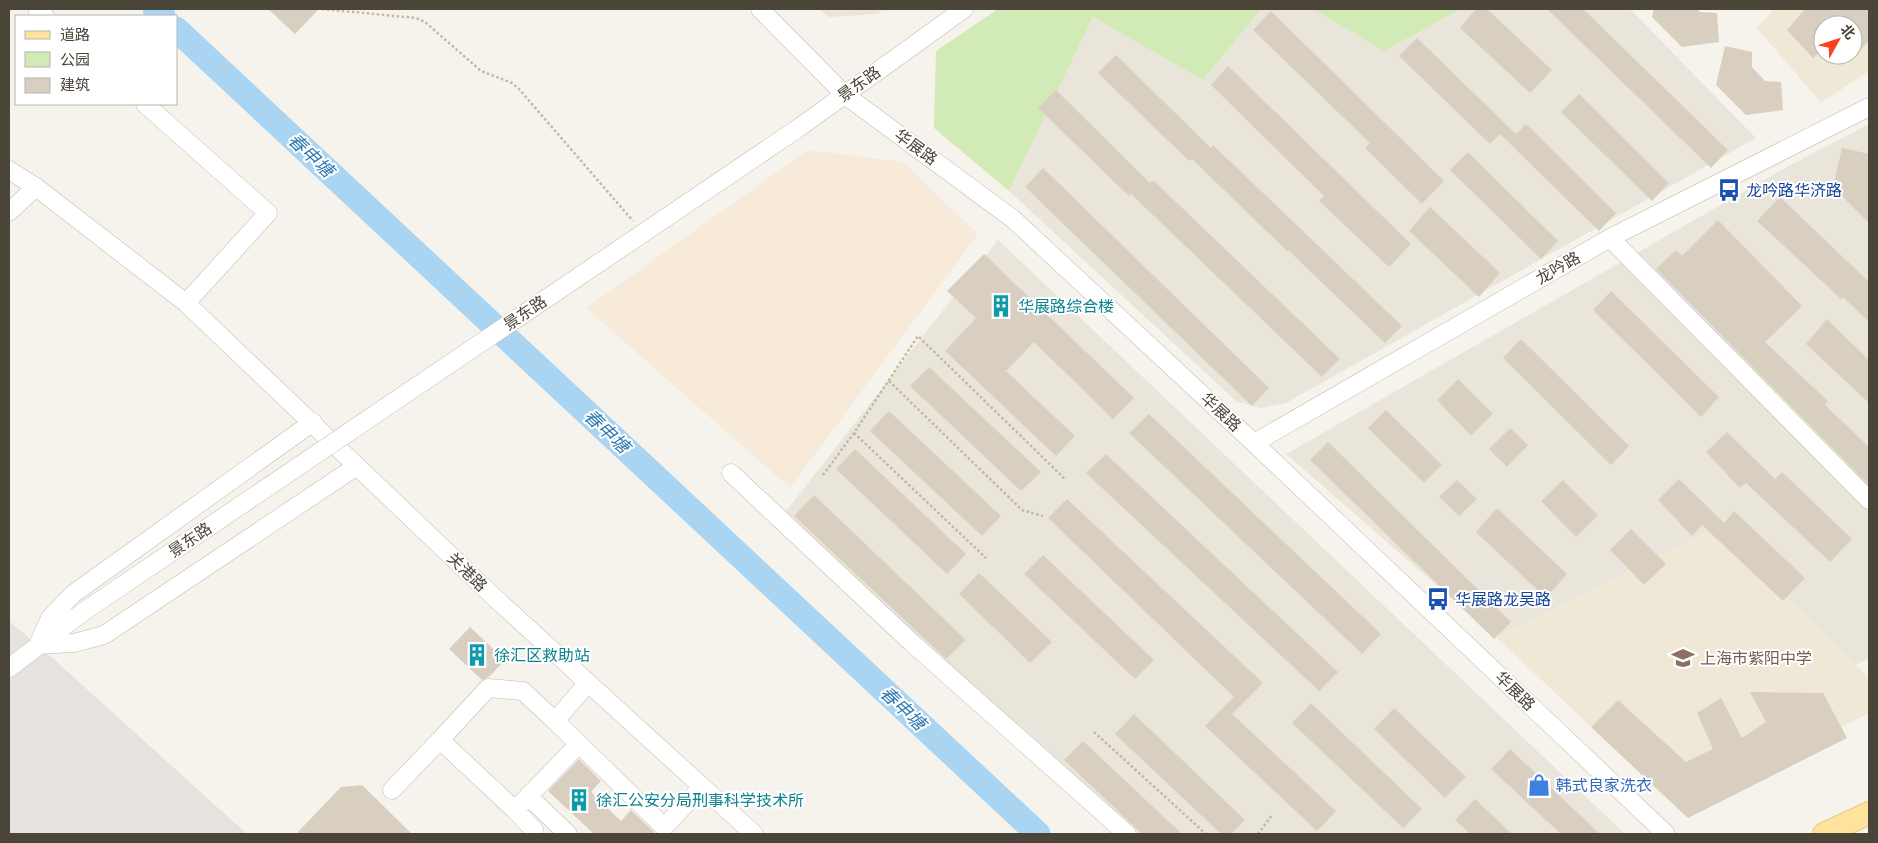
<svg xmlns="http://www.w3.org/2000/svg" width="1878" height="843" viewBox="0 0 1878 843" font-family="'Roboto Condensed','Noto Sans SC',sans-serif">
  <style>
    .residential { fill: #eae5da }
    .commercial { fill: #f7ead8 }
    .industrial { fill: #e6e2dd }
    .education { fill: #efe8d6; fill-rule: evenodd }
    .green { fill: #d2eab5 }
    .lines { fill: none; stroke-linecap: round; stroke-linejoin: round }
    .river { stroke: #a9d4f2; stroke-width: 25 }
    .building { fill: #d8cfc1 }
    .minor-casing { stroke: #c2bbae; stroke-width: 19 }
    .major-casing { stroke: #e6c16a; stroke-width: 24 }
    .path { stroke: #c4b79f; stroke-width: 2.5; stroke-dasharray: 2.5 2.5; stroke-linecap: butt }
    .minor { stroke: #fff; stroke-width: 18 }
    .major { stroke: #ffe39c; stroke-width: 22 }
    .minor-bridge-casing { stroke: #c2bbae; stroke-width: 19; stroke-linecap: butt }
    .minor-bridge { stroke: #fff; stroke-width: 18 }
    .labels { text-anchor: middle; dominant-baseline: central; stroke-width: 4; stroke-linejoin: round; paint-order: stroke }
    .street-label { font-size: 16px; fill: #4b4439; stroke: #fff }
    .transit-label { font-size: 16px; fill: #164399; stroke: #fff; text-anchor: start }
    .culture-label { font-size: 16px; fill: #0d838f; stroke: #fff; text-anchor: start }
    .education-label { font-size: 16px; fill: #785e54; stroke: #fff; text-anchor: start }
    .shop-label { font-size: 16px; fill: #366cbe; stroke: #fff; text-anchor: start }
    .water-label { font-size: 18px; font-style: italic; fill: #2e7ab2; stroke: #fff }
  </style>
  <rect width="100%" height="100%" fill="#f6f3ec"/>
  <!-- residential -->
  <path class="residential" d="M819 9H884L877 14 829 17Z
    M1261 9H1313L1384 51 1461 9H1630L1756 138 1286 403 1260 408 1237 402 1009 191 1093 17 1203 80Z
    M1869 124V658L1856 665 1714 528 1496 637 1286 454 1787 167Z
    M998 240 1625 834H1121L783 515Z"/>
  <!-- commercial -->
  <path class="commercial" d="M808 150 903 162 978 234 790 488 586 308Z"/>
  <!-- industrial -->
  <path class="industrial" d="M9 621 38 645 247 834H9Z"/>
  <!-- education -->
  <path class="education" d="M1774 9H1851L1869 28V71L1821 103 1757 28ZM1823 25H1853V55H1823Z
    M1714 528 1869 678V713L1678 809 1496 637Z"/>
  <!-- green -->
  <path class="green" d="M998 9H1261L1203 80 1093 17 1009 191 934 128 936 51Z
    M1313 9H1461L1384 51Z"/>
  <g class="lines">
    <!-- river -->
    <path class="river" d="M155 9 163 16
      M176 29 1038 834"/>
  </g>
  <!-- building -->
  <path class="building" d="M268 9H319L295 34Z
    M1476 9H1487L1552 70 1530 93 1460 28Z
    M1547 9H1583L1728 150 1711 168Z
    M1654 9H1697L1700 12 1717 13 1719 42 1682 47 1652 17Z
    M1805 9H1869V41L1853 57V25H1823V49L1813 58 1787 30Z
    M1271 11 1444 181 1422 204 1365 148 1370 143 1253 30Z
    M1417 38 1516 134 1526 124 1616 213 1599 231 1500 134 1490 144 1399 56Z
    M1725 46 1752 52V67L1765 81 1781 82 1783 110 1746 115 1716 85Z
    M1116 55 1211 148 1213 145 1402 326 1385 343 1288 250 1287 251 1192 159 1189 161 1098 73Z
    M1228 66 1411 244 1389 267 1319 201 1324 196 1211 85Z
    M1056 90 1150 183 1153 180 1340 359 1322 377 1131 194 1129 196 1038 108Z
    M1579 94 1669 183 1652 201 1561 112Z
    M1842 148 1869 154V223L1833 187Z
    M1468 152 1558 241 1541 259 1450 170Z
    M1043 168 1269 388 1252 406 1025 187Z
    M1780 197 1869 282V322L1843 297 1841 299 1757 221Z
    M1430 207 1500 273 1479 297 1409 231Z
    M1718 220 1802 306 1765 342 1828 401 1825 405 1869 447V485L1656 269 1676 250 1682 256Z
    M984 254 1134 398 1113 419 1034 342 1006 371 1075 436 1056 456 945 351 976 318 947 291Z
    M1611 291 1719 397 1701 417 1593 310Z
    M1827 319 1869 360V403L1806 344Z
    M1521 339 1629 446 1611 465 1503 358Z
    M929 367 1041 472 1021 491 910 386Z
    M1458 379 1493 414 1471 436 1437 400Z
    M1386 410 1442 465 1424 483 1368 428Z
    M889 411 1001 516 982 536 870 431Z
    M1149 414 1381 634 1362 654 1129 433Z
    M1510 428 1528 445 1507 467 1489 449Z
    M1727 432 1775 479 1782 472 1852 539 1830 562 1746 483 1740 488 1706 452Z
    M1328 442 1511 622 1494 639 1310 460Z
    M855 449 966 554 947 574 836 469Z
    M1106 454 1338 672 1319 691 1086 473Z
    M1679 479 1724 523 1734 511 1805 578 1783 601 1702 525 1692 536 1658 500Z
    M1457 480 1477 499 1459 516 1439 497Z
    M1563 480 1598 515 1576 537 1541 501Z
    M814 495 966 640 946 659 794 516Z
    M1067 499 1263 683 1232 714 1336 811 1317 831 1205 726 1234 697 1048 518Z
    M1497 508 1567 574 1546 598 1476 532Z
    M1631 529 1666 564 1644 585 1610 550Z
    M1043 555 1154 660 1135 679 1024 574Z
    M979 573 1052 642 1030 663 959 594Z
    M470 627 505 660 489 677 482 680 449 649Z
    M1750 692 1823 693 1847 738 1688 818 1591 727 1618 700 1686 762 1713 749 1697 713 1721 698 1742 738 1766 722Z
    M1311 703 1422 809 1403 828 1292 723Z
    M1394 708 1466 777 1445 798 1374 729Z
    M1134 714 1245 820 1231 834H1221L1115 734Z
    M1083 741 1182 834H1142L1064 760Z
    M1510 749 1600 834H1561L1491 769Z
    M579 759 601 781 591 792 621 821 631 810 656 834H594L548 791Z
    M362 785 412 834H296L341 787Z
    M1475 799 1512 834H1470L1455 820Z"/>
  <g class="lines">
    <defs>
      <path id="minor" d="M37 9 45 16
        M760 9 845 95 1013 219 1254 443 1666 834
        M145 104 268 213 186 303
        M797 129 964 9
        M9 170 36 187 186 303 495 598 754 834
        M9 212 36 187
        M1610 238 1869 500
        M313 422 73 594 50 618 38 645 74 643 104 635 357 466
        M1254 443 1610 238 1869 107
        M731 473 912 643 1127 834
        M9 668 83 612
        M555 721 579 744 515 810 440 740 488 688 523 691 555 721 587 684
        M579 744 664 827 702 787
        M392 790 440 740
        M528 796 568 834
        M515 810 534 830"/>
      <path id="major" d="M1824 834 1869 813"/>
    </defs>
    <!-- minor casing -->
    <use href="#minor" class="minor-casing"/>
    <!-- major casing -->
    <use href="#major" class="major-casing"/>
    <!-- path -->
    <path class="path" d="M322 9 416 18 425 22 481 71 512 83 519 89 633 221
      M889 381 1022 510 1043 516
      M854 433 986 558
      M823 475 854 433 918 336 1066 480
      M1094 732 1206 834
      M1258 834 1272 815"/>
    <!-- minor -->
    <use href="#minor" class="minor"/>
    <!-- major -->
    <use href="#major" class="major"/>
    <defs>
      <path id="minor-bridge" d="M83 612 797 129"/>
    </defs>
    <!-- minor-bridge casing -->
    <use href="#minor-bridge" class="minor-bridge-casing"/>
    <!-- minor-bridge -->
    <use href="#minor-bridge" class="minor-bridge"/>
  </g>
  <!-- icons -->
  <defs>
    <symbol id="bus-bare" viewBox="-9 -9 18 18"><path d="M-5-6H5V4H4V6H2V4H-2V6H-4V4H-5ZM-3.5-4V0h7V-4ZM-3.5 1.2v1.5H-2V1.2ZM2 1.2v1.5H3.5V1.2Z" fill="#1a4fb4" stroke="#fff" stroke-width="2.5" paint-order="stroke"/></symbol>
    <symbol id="building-bare" viewBox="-9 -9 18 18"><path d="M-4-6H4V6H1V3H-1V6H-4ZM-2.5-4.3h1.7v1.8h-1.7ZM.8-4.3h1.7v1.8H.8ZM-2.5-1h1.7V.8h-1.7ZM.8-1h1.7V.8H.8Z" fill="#0f9aa8" stroke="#fff" stroke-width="2.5" paint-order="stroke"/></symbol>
    <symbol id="school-bare" viewBox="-9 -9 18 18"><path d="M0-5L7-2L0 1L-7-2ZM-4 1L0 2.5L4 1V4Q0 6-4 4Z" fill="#8d6e63" stroke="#fff" stroke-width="2.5" paint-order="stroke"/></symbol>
    <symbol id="shop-bare" viewBox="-9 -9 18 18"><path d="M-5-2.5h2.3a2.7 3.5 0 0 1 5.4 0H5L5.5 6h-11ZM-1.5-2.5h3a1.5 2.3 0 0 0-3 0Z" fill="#3f7fe0" stroke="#fff" stroke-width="2.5" paint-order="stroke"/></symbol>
  </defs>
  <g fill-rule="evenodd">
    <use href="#bus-bare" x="1713" y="174" width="32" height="32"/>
    <use href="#building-bare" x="985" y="290" width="32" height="32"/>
    <use href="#bus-bare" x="1422" y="583" width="32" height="32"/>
    <use href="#building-bare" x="461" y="639" width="32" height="32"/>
    <use href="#school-bare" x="1667" y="642" width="32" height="32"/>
    <use href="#shop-bare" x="1523" y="769" width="32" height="32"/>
    <use href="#building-bare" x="563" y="784" width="32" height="32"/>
  </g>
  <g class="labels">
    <!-- street labels -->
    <g class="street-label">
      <text transform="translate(859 84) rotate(-36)">景东路</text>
      <text transform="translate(916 147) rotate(36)">华展路</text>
      <text transform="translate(1558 268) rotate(-30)">龙吟路</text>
      <text transform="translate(525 313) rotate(-34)">景东路</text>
      <text transform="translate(1221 412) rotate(43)">华展路</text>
      <text transform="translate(190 540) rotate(-34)">景东路</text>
      <text transform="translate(467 572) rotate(44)">关港路</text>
      <text transform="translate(1515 691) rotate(44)">华展路</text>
    </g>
    <!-- transit labels -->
    <g class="transit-label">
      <text x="1746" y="190">龙吟路华济路</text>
      <text x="1455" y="599">华展路龙吴路</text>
    </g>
    <!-- culture labels -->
    <g class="culture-label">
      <text x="1018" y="306">华展路综合楼</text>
      <text x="494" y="655">徐汇区救助站</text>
      <text x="596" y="800">徐汇公安分局刑事科学技术所</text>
    </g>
    <!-- education labels -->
    <g class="education-label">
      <text x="1700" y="658">上海市紫阳中学</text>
    </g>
    <!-- shop labels -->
    <g class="shop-label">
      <text x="1556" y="785">韩式良家洗衣</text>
    </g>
    <!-- water labels -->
    <g class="water-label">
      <text transform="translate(311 155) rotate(43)">春申塘</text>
      <text transform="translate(607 431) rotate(43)">春申塘</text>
      <text transform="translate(903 708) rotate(43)">春申塘</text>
    </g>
  </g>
  <!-- border -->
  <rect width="1878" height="843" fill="none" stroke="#4b4439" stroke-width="20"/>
  <!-- legend -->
  <rect x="15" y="15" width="162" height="90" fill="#ffffff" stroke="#b7b4b0"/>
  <rect x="25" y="31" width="25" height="8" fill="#ffe39c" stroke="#b7b4b0"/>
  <text x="60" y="40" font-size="15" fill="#4b4439">道路</text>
  <rect x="25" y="52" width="25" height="15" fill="#d2eab5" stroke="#b7b4b0"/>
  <text x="60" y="65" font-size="15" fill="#4b4439">公园</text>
  <rect x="25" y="78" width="25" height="15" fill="#d8cfc1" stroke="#b7b4b0"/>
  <text x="60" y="90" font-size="15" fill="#4b4439">建筑</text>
  <!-- north arrow -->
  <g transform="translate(1838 40) rotate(50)"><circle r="24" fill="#ffffff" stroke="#b7b4b0"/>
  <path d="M0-4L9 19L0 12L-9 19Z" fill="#fc3f1d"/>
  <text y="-8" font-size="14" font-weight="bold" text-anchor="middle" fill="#4b4439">北</text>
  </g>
</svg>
